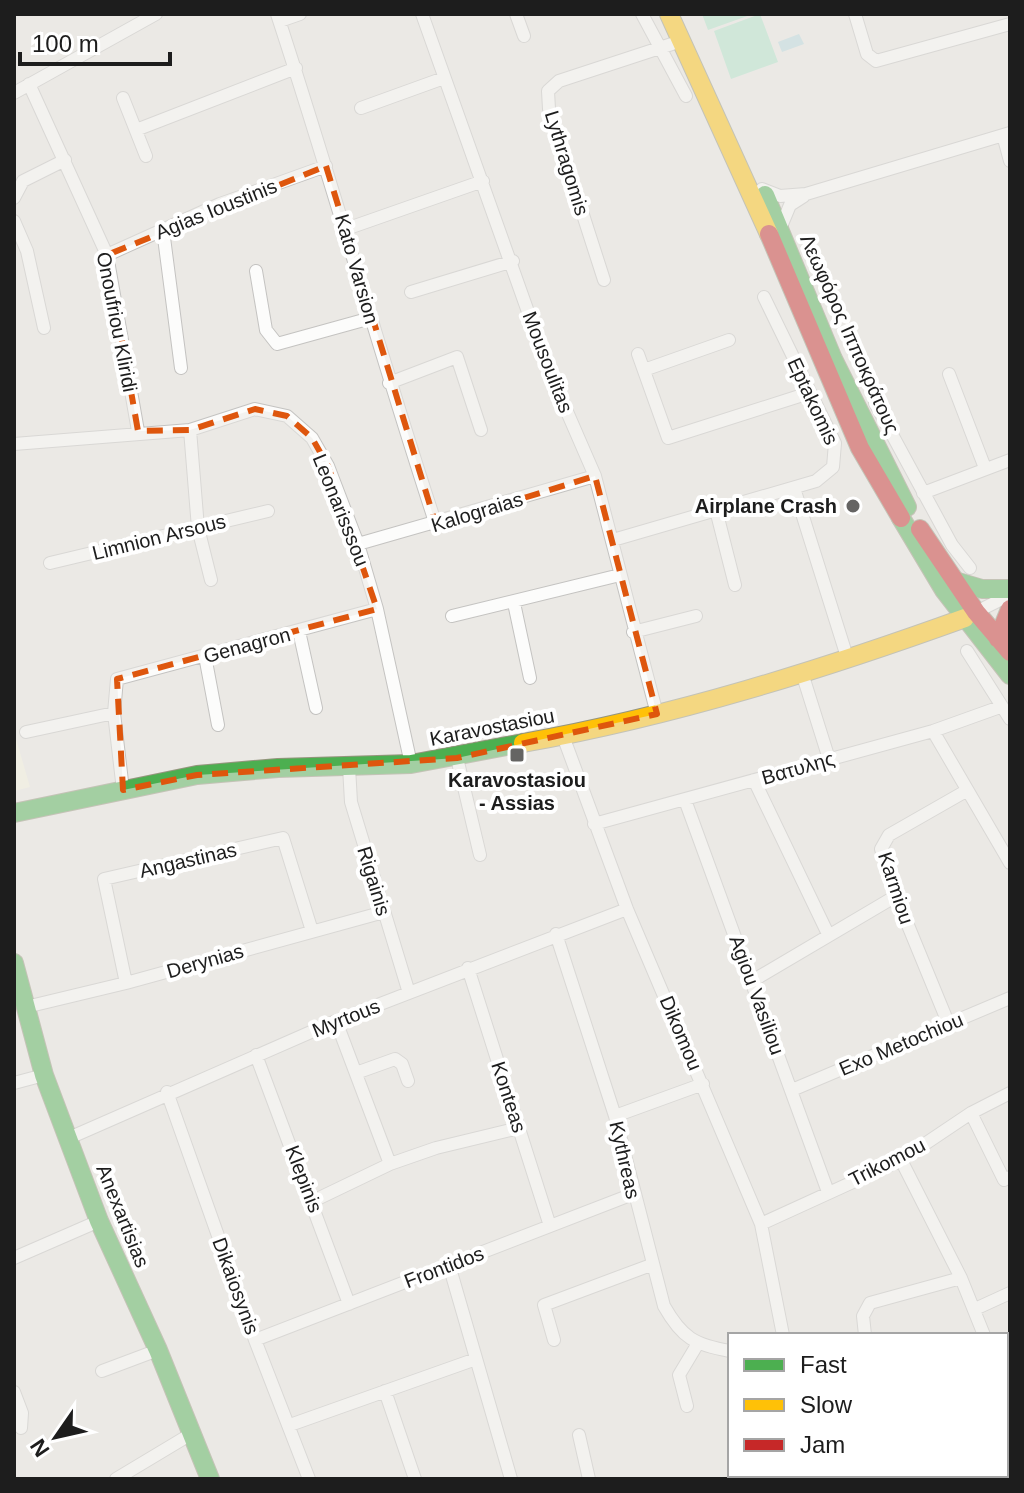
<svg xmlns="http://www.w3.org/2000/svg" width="1024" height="1493" viewBox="0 0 1024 1493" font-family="Helvetica,sans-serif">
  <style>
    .education { fill: #f6f4e0 }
    .pitch { fill: #afe4cb }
    .water { fill: #b8d9df }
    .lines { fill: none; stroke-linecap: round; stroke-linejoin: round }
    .street-casing { stroke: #c4c3c1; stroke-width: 14 }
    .fast-casing { stroke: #95957d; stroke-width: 20 }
    .slow-casing { stroke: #95957d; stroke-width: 20 }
    .jam-casing { stroke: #95957d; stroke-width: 20 }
    .street { stroke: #fcfcfb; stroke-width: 12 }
    .fast { stroke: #4caf50; stroke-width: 18 }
    .slow { stroke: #ffc107; stroke-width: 18 }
    .jam { stroke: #c62828; stroke-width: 18 }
    .marked { fill: none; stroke: #de560d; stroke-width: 6; stroke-dasharray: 16 10; stroke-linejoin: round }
    .poi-dot { fill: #656463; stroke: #fff; stroke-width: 3 }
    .labels { text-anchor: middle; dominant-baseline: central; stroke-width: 8; stroke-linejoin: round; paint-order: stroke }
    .street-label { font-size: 20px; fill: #1d1d1d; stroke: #fff }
    .poi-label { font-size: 20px; font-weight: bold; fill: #1d1d1d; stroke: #fff; text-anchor: end }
  </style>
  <rect width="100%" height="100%" fill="#ebe9e5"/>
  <!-- education -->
  <path class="education" d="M14 732 30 787 14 791Z"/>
  <!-- pitch -->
  <path class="pitch" d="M702 14H753L708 30Z
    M760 14 778 62 731 79 714 31Z"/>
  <!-- water -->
  <path class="water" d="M799 34 804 44 782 52 778 42Z"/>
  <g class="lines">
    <defs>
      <path id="street" d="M277 14C333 184 380 355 436 525
        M422 14 548 368 595 476 657 714
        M516 14 524 36
        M642 14 686 96
        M855 14 867 54 876 61 1010 24
        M280 21 300 14
        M29 84 107 255 138 431
        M14 93 156 14
        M123 98 146 156
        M361 108 444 78
        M136 130 296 68
        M1003 135 1010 161
        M762 189 780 196 806 194 1010 133
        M14 198 23 181 65 160
        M14 221 27 251 44 328
        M346 229 483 181
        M780 229 790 205 804 196
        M163 230 181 368
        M107 255 220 204 326 166
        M256 271 266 330 277 344 371 318
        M604 280 549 109 548 91 559 81 681 41
        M411 292 513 261
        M638 354 668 438 809 393
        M644 370 729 340
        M949 374 985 468
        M389 383 457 357 481 430
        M875 403 952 545 970 568
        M190 430 198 528 211 580
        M14 444 190 430 255 409 287 416 312 438 328 466 358 544 377 609 411 764
        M794 488 848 660
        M923 493 1010 460
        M716 510 735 585
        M613 540 816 481 833 467 835 443 764 297
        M358 544 595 476
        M50 563 268 511
        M514 603 530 678
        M970 615 1010 595
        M452 616 620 575
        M299 631 316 708
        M633 632 696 616
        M967 651 1010 719
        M205 656 218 725
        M802 673 829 759
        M933 731 1010 863
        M26 732 114 713
        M563 736 627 909 761 1224 783 1335
        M457 758 480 855
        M349 767 351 802 409 993
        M754 780 828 934
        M123 790 114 713 117 679 377 609
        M685 800 828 1192
        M594 824 933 731 1000 707
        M556 934 615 1116 664 1306C682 1338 695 1345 730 1351
        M468 968 550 1226
        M752 981 896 896
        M126 983 104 879 283 838 312 931
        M26 1007 126 983 384 912
        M336 1021 390 1164
        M949 1025 896 896 881 849 889 835 966 791
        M256 1055 349 1304
        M356 1073 395 1059 402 1064 408 1081
        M14 1083 44 1075
        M792 1090 1010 998
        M167 1092 255 1340 309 1479
        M971 1113 1004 1180 1010 1177
        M615 1116 703 1084
        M69 1138 336 1021 627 909
        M901 1160 961 1278 984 1335
        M313 1201 390 1164 436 1148 519 1128
        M761 1224 901 1160 971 1113 1010 1093
        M14 1258 99 1221
        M449 1265 511 1479
        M975 1309 1010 1293
        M865 1335 863 1316 870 1303 961 1278
        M255 1340 633 1194
        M554 1340 544 1305 651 1265
        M102 1371 158 1350
        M385 1391 415 1479
        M14 1392 22 1413 21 1428
        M1006 1402 1010 1414
        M687 1406 679 1375 697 1345
        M290 1425 476 1359
        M579 1435 589 1479
        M1006 1463H1010
        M116 1479 191 1434
        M802 1479 857 1475"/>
      <path id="fast" d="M765 195 833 359 907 507
        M901 518 944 590 1010 675
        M955 581 982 589H1010
        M14 813 197 775 278 768 411 764 523 743
        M14 963 44 1075 99 1221 158 1350 210 1479"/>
      <path id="slow" d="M669 14 769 234
        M523 743C674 716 821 670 965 618"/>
      <path id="jam" d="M769 234 860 448 901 518
        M920 529 976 612 1010 652
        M998 639 1010 609"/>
    </defs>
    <!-- street casing -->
    <use href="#street" class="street-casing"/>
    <!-- fast casing -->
    <use href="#fast" class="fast-casing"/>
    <!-- slow casing -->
    <use href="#slow" class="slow-casing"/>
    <!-- jam casing -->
    <use href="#jam" class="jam-casing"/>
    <!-- street -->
    <use href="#street" class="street"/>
    <!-- fast -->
    <use href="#fast" class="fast"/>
    <!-- slow -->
    <use href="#slow" class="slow"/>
    <!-- jam -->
    <use href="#jam" class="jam"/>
  </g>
  <!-- marked area -->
  <path d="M0 0H1024V1493H0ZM326 166 436 525 595 476 657 714 457 758 197 775 123 790 117 679 377 609 328 466 312 438 287 416 255 409 190 430 138 431 107 255Z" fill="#ebe9e5" fill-opacity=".55" fill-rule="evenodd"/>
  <path class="marked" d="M326 166 436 525 595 476 657 714 457 758 197 775 123 790 117 679 377 609 328 466 312 438 287 416 255 409 190 430 138 431 107 255Z"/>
  <!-- markers -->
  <g class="poi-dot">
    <circle cx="853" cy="506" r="8"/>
    <rect x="509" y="747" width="16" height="16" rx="4"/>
  </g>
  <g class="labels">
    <!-- street labels -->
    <g class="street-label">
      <text transform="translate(567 163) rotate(73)">Lythragomis</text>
      <text transform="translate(216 209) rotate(-22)">Agias Ioustinis</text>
      <text transform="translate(357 269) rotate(74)">Kato Varsion</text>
      <text transform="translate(117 322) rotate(79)">Onoufriou Kliridi</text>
      <text transform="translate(850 334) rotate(66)">Λεωφόρος Ιπποκράτους</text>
      <text transform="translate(548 362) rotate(69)">Mousoulitas</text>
      <text transform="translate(813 401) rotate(65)">Eptakomis</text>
      <text transform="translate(341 510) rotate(68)">Leonarisssou</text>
      <text transform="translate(477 512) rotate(-17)">Kalograias</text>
      <text transform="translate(159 537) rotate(-14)">Limnion Arsous</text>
      <text transform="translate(247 645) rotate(-15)">Genagron</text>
      <text transform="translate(492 727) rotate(-11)">Karavostasiou</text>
      <text transform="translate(798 768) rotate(-16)">Βατυλης</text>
      <text transform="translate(188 860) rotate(-13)">Angastinas</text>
      <text transform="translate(374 881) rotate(73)">Rigainis</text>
      <text transform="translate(896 888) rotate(72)">Karmiou</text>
      <text transform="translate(205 961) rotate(-16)">Derynias</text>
      <text transform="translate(757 995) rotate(70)">Agiou Vasiliou</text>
      <text transform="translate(346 1018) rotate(-22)">Myrtous</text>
      <text transform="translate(681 1033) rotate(67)">Dikomou</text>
      <text transform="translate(901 1044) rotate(-23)">Exo Metochiou</text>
      <text transform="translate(509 1097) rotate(72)">Konteas</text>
      <text transform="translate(625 1160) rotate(77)">Kythreas</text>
      <text transform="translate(887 1162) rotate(-27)">Trikomou</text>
      <text transform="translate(304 1179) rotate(69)">Klepinis</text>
      <text transform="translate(123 1216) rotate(68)">Anexartisias</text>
      <text transform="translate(444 1267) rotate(-21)">Frontidos</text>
      <text transform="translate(236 1286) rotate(70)">Dikaiosynis</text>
    </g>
    <!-- poi labels -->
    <g class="poi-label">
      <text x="837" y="506">Airplane Crash</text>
      <text x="517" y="780" text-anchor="middle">Karavostasiou<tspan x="517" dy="23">- Assias</tspan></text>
    </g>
  </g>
  <!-- border -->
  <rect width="1024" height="1493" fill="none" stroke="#1d1d1d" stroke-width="32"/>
  <!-- legend -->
  <rect x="728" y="1333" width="280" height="144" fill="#ffffff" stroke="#a5a5a5" stroke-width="2"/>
  <rect x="744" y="1359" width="40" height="12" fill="#4caf50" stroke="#a5a5a5" stroke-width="2"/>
  <text x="800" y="1373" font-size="24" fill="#1d1d1d">Fast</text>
  <rect x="744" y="1399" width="40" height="12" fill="#ffc107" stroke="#a5a5a5" stroke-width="2"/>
  <text x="800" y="1413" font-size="24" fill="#1d1d1d">Slow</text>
  <rect x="744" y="1439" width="40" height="12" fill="#c62828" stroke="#a5a5a5" stroke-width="2"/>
  <text x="800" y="1453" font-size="24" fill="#1d1d1d">Jam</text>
  <!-- north arrow -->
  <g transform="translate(56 1437) rotate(236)" stroke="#ffffff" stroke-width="6" paint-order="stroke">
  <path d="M0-6L14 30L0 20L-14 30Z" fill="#1d1d1d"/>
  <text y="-12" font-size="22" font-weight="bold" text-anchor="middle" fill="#1d1d1d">N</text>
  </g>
  <!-- scale -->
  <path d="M20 52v12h150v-12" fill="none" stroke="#1d1d1d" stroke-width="4"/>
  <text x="32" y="52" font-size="24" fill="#1d1d1d" stroke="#ffffff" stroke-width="6" paint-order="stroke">100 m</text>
</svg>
